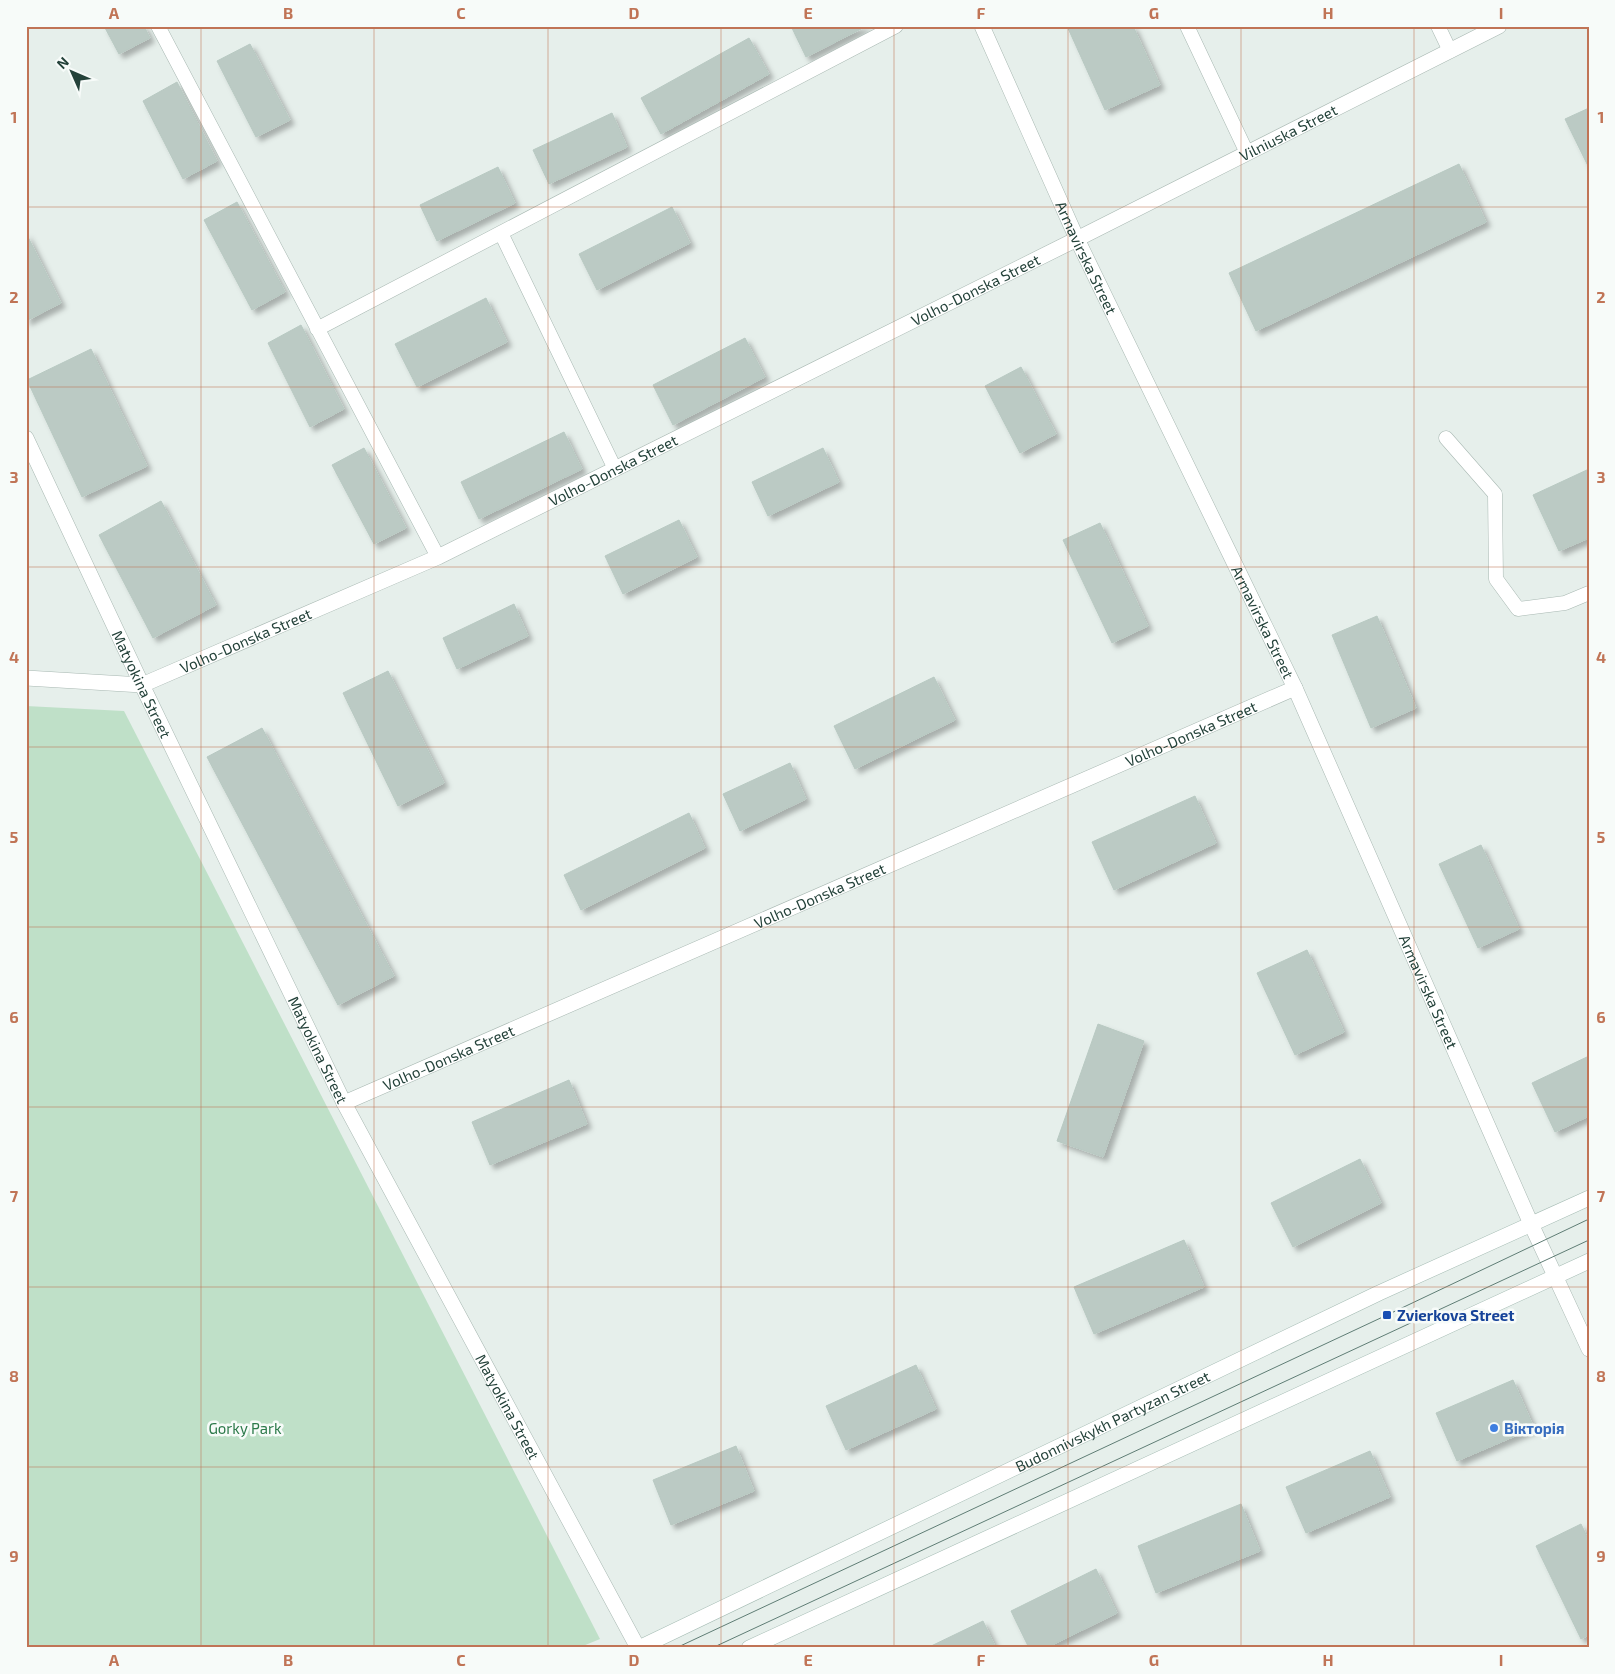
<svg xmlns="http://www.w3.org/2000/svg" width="1615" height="1674" viewBox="0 0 1615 1674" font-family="'Exo 2',sans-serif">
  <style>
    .green { fill: #bfe0c8 }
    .building { fill: #bbcac4; stroke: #b8c9c2; filter: url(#shadow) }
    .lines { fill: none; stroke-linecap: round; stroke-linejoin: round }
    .service-casing { stroke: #a8b8b2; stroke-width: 15 }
    .minor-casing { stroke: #a8b8b2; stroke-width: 16 }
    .tertiary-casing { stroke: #a8b8b2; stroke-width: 16 }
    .secondary-casing { stroke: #a4bbb3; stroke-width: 16 }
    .service { stroke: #fff; stroke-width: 14 }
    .minor { stroke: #fff; stroke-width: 15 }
    .tertiary { stroke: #fff; stroke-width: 15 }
    .secondary { stroke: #fff; stroke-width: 15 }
    .tram { stroke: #5f7d75; stroke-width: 1 }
    .grid { fill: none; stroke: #c07456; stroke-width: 1; stroke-opacity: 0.55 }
    .transit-dot { fill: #1a4fb4; stroke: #f7fbf9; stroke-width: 2 }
    .shop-dot { fill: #3f7fe0; stroke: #f7fbf9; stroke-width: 2 }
    .labels { text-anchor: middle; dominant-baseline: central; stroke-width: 5; stroke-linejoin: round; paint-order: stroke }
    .street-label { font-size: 15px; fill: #24423a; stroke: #f7fbf9 }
    .transit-label { font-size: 15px; font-weight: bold; fill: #164399; stroke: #f7fbf9; text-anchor: start }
    .park-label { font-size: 15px; fill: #2d7a4b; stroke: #f7fbf9 }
    .shop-label { font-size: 15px; font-weight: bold; fill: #366cbe; stroke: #f7fbf9; text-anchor: start }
    .neatline { fill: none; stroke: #c07456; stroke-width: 2 }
    .grid-label { font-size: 16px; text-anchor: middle; font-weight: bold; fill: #c07456 }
  </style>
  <defs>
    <filter id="shadow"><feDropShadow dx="4.5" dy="4.5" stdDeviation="2.5" flood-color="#0004"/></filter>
  </defs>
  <rect width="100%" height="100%" fill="#e6efeb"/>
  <!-- green -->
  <path class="green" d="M26 706 124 711 600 1639 578 1648H26Z"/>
  <!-- building -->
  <path class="building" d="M104 26H144L150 38 119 54Z
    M791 26H867L806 57Z
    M1067 26H1133L1160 85 1105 110Z
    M749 38 769 74 661 134 641 98Z
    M250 44 290 120 256 137 217 61Z
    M177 82 217 161 183 179 143 101Z
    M1589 108V168L1565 119Z
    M612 113 627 147 549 184 533 150Z
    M1459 164 1486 222 1256 331 1229 273Z
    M498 167 515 203 437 241 420 205Z
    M237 202 285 292 252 310 204 220Z
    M672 207 690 243 597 290 579 254Z
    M26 233 61 303 26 321Z
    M486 298 507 342 417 387 395 344Z
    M301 325 344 409 310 427 268 343Z
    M745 338 765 377 673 425 653 385Z
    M91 349 147 466 82 497 27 380Z
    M1021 367 1056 434 1020 453 985 386Z
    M564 432 582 469 479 519 461 482Z
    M364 448 406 528 374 544 332 465Z
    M823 448 839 482 768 516 752 482Z
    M1589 469V538L1559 551 1533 495Z
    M161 501 216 605 153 638 99 535Z
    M679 520 697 557 623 594 605 556Z
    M1100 523 1148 626 1112 643 1063 540Z
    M514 604 528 636 457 669 443 638Z
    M1377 616 1416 708 1371 728 1332 635Z
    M388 671 444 783 398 806 343 693Z
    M934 677 955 720 855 769 834 726Z
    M262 728 394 976 338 1005 207 757Z
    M790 763 806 799 740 831 723 794Z
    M1195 796 1216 843 1114 890 1092 842Z
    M689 813 705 848 581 910 564 875Z
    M1481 845 1519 929 1478 948 1439 864Z
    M1307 950 1344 1032 1295 1055 1257 973Z
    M1098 1024 1144 1041 1103 1157 1057 1141Z
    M1589 1056V1116L1555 1132 1532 1083Z
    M569 1080 587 1124 490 1165 472 1122Z
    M1360 1159 1381 1203 1293 1247 1271 1203Z
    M1184 1240 1204 1287 1094 1334 1074 1287Z
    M916 1365 936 1409 846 1450 826 1406Z
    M1513 1380 1534 1428 1457 1461 1436 1413Z
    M736 1446 754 1491 671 1525 653 1480Z
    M1370 1451 1390 1497 1306 1533 1286 1487Z
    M1241 1504 1260 1551 1156 1593 1138 1546Z
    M1581 1524 1589 1541V1635L1581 1639 1536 1546Z
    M1096 1569 1117 1613 1046 1648H1029L1011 1611Z
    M983 1621 996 1648H927Z"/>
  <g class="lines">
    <defs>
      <path id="service" d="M158 26 438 557
        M1187 26 1247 153
        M1438 26 1450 51
        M501 233 615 469
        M317 329 896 26
        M1446 438 1495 494 1496 579 1518 609 1565 603 1589 593"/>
      <g id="minor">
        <path id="s1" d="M26 438 142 685 344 1103 638 1648"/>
        <path id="s2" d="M26 678 142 685 438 557 1077 239 1499 26"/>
        <path id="s3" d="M344 1103 1295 688"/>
      </g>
      <g id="tertiary">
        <path id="s4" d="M982 26 1077 239 1295 688 1531 1224 1589 1349"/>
      </g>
      <g id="secondary">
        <path id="s5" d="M639 1648 1379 1293 1589 1198"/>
        <path d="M749 1648 1589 1261"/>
      </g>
    </defs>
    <!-- service casing -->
    <use href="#service" class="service-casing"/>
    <!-- minor casing -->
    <use href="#minor" class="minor-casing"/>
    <!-- tertiary casing -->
    <use href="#tertiary" class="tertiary-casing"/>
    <!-- secondary casing -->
    <use href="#secondary" class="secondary-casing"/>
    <!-- service -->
    <use href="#service" class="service"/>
    <!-- minor -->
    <use href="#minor" class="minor"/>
    <!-- tertiary -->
    <use href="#tertiary" class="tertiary"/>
    <!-- secondary -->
    <use href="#secondary" class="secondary"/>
    <!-- tram -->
    <path class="tram" d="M676 1648 1387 1315 1589 1219
      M712 1648 1589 1240"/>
  </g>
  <!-- grid -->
  <path class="grid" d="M201 26V1648M374 26V1648M548 26V1648M721 26V1648M894 26V1648M1068 26V1648M1241 26V1648M1414 26V1648M26 207H1589M26 387H1589M26 567H1589M26 747H1589M26 927H1589M26 1107H1589M26 1287H1589M26 1467H1589"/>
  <!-- markers -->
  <rect class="transit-dot" x="1382" y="1310" width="10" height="10" rx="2.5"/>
  <circle class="shop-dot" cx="1494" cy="1428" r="5"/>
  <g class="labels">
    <!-- street labels -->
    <g class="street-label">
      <text stroke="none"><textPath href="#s2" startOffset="1389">Vilniuska Street</textPath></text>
      <text stroke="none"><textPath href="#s4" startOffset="254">Armavirska Street</textPath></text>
      <text stroke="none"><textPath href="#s2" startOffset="1039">Volho-Donska Street</textPath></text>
      <text stroke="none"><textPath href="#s2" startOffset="634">Volho-Donska Street</textPath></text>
      <text stroke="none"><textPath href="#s4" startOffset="659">Armavirska Street</textPath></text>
      <text stroke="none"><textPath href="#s2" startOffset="229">Volho-Donska Street</textPath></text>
      <text stroke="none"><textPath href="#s1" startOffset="272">Matyokina Street</textPath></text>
      <text stroke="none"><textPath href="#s3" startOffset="924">Volho-Donska Street</textPath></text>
      <text stroke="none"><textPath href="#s3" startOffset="519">Volho-Donska Street</textPath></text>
      <text stroke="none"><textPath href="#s4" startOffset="1064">Armavirska Street</textPath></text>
      <text stroke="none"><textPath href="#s1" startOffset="678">Matyokina Street</textPath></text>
      <text stroke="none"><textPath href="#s3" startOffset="114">Volho-Donska Street</textPath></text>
      <text stroke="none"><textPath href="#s1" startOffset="1082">Matyokina Street</textPath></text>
      <text stroke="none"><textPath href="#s5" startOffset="525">Budonnivskykh Partyzan Street</textPath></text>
    </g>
    <!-- transit labels -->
    <g class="transit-label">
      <text x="1397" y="1315">Zvierkova Street</text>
    </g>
    <!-- park labels -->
    <g class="park-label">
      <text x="245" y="1428">Gorky Park</text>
    </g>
    <!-- shop labels -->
    <g class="shop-label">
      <text x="1504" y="1428">Вікторія</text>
    </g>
  </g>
  <!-- border -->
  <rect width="1615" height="1674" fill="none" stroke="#f7fbf9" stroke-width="55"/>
  <!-- north arrow -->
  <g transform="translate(72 72) rotate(315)" stroke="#f7fbf9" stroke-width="4" paint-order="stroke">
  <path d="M0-4L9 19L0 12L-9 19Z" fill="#24423a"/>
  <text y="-8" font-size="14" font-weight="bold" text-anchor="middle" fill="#24423a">N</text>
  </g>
  <rect x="28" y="28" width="1560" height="1618" class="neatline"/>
  <g class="grid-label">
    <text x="114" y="19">A</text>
    <text x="288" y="19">B</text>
    <text x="461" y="19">C</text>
    <text x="634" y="19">D</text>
    <text x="808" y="19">E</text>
    <text x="981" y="19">F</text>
    <text x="1154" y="19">G</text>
    <text x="1328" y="19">H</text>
    <text x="1501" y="19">I</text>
    <text x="14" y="123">1</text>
    <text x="1601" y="123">1</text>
    <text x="14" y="303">2</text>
    <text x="1601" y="303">2</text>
    <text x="14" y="483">3</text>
    <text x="1601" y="483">3</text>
    <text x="14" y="663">4</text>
    <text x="1601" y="663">4</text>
    <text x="14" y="843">5</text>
    <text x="1601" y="843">5</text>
    <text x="14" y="1023">6</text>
    <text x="1601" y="1023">6</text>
    <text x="14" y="1202">7</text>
    <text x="1601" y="1202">7</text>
    <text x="14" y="1382">8</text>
    <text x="1601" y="1382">8</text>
    <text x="14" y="1562">9</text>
    <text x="1601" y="1562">9</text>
    <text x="114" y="1666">A</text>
    <text x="288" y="1666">B</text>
    <text x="461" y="1666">C</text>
    <text x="634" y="1666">D</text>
    <text x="808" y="1666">E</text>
    <text x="981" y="1666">F</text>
    <text x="1154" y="1666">G</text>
    <text x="1328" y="1666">H</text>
    <text x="1501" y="1666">I</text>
  </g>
</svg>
